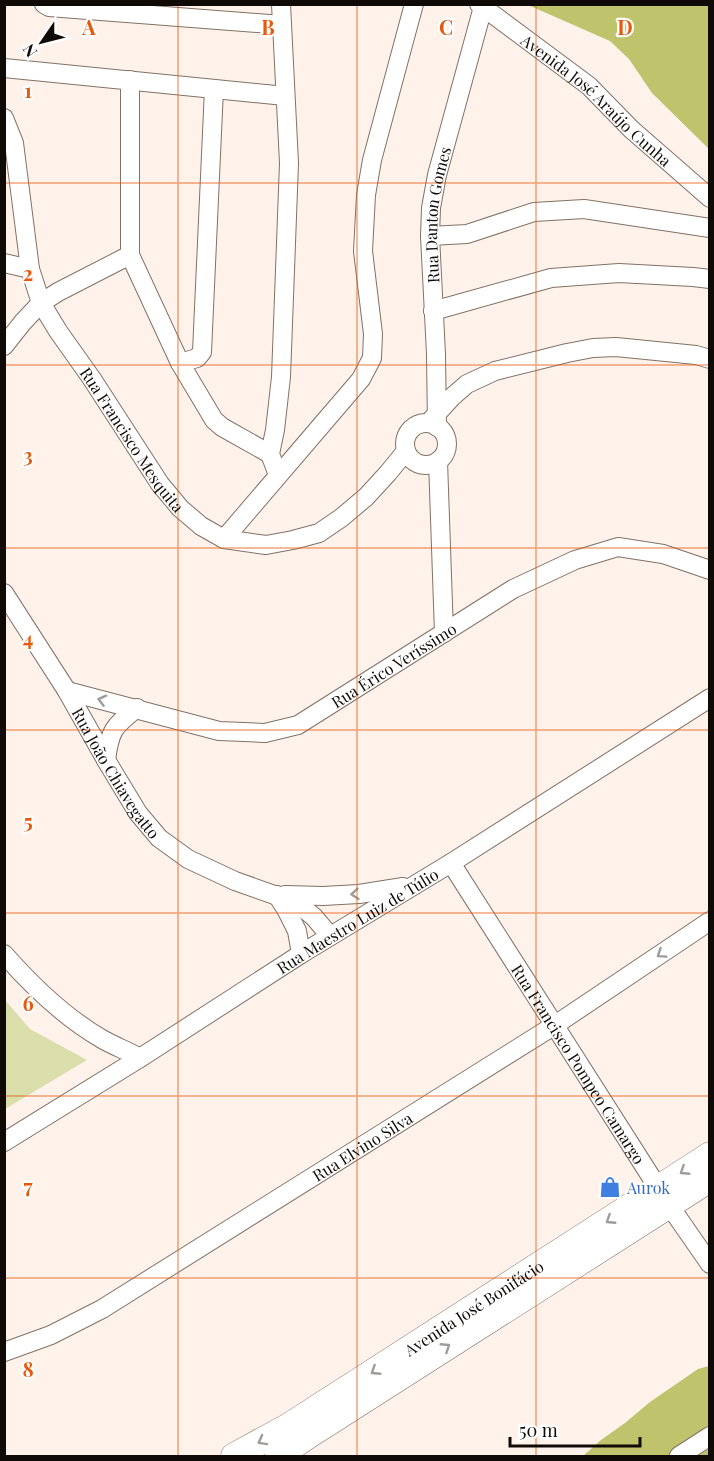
<svg xmlns="http://www.w3.org/2000/svg" width="714" height="1461" viewBox="0 0 714 1461" font-family="'Playfair Display',serif">
  <style>
    .green { fill: #dadeab }
    .forest { fill: #bec36c }
    .lines { fill: none; stroke-linecap: round; stroke-linejoin: round }
    .street-casing { stroke: #827165; stroke-width: 20 }
    .secondary-casing { stroke: #827165; stroke-width: 27 }
    .street { stroke: #fff; stroke-width: 18 }
    .secondary { stroke: #fff; stroke-width: 26 }
    .oneway { stroke: #9f9d9b }
    .grid { fill: none; stroke: #e8590c; stroke-width: 1.5; stroke-opacity: 0.55 }
    .labels { text-anchor: middle; dominant-baseline: central; stroke-width: 4.5; stroke-linejoin: round; paint-order: stroke }
    .street-label { font-size: 16px; fill: #100a06; stroke: #fff }
    .shop-label { font-size: 16px; fill: #366cbe; stroke: #fff; text-anchor: start }
    .grid-label { font-size: 20px; text-anchor: middle; font-weight: bold; fill: #e8590c; stroke: #fff; stroke-width: 4.5; stroke-linejoin: round; paint-order: stroke }
  </style>
  <rect width="100%" height="100%" fill="#fef2ea"/>
  <!-- green -->
  <path class="green" d="M5 1000 30 1029 87 1060 5 1109Z"/>
  <!-- forest -->
  <path class="forest" d="M528 5H709V149L652 93 629 59 610 41Z
    M709 1366V1456H583L601 1440 625 1423 650 1402 698 1369Z"/>
  <g class="lines">
    <defs>
      <g id="street">
        <path d="M44 4 49 7 282 25"/>
        <path id="s1" d="M479 4 589 86 631 129 710 198"/>
        <path d="M4 68 285 96"/>
        <path d="M130 80V255L180 363 214 420 222 427 270 454"/>
        <path id="s2" d="M4 118 14 143 30 269 41 303 58 331 92 379 160 484 180 508 201 526 224 539 266 545 293 540 319 533 341 518 366 497 388 473 406 451"/>
        <path d="M430 236 467 234 534 212 584 209 710 228"/>
        <path d="M4 263 30 269"/>
        <path d="M433 311 551 278 619 273 693 277 710 279"/>
        <path d="M4 346 23 322 41 303 58 292 130 255"/>
        <path d="M180 363 197 358 202 352 214 89"/>
        <path d="M432 419 452 397 467 384 495 371 567 353 593 348 616 347 696 355 710 359"/>
        <circle cx="426" cy="444" r="21"/>
        <path id="s3" d="M437 427 436 354 430 236 431 208 437 175 483 7"/>
        <path d="M438 461 444 633"/>
        <path d="M278 475 270 454 275 430 281 377 289 163 281 4"/>
        <path d="M224 539 361 379 372 358 373 334 363 251 366 195 372 160 414 4"/>
        <path id="s4" d="M4 593 67 691 106 760 138 813 159 838 188 859 235 881 297 903 314 917 330 936"/>
        <path id="s5" d="M67 691 219 731 265 733 298 725 513 589 575 560 618 547 663 554 710 570"/>
        <path d="M106 760C110 730 113 727 137 708"/>
        <path id="s6" d="M451 863 669 1205 710 1264"/>
        <path d="M277 895 287 911 297 931 301 954"/>
        <path d="M285 895 323 896 359 894 403 887"/>
        <path d="M4 954C33 987 64 1017 102 1039 114 1046 128 1051 140 1058"/>
        <path id="s7" d="M4 1142 140 1058 301 954 451 863 710 698"/>
        <path id="s8" d="M4 1352 51 1335 102 1309 555 1025 710 921"/>
        <path d="M679 1456 710 1436"/>
      </g>
      <g id="secondary">
        <path id="s9" d="M234 1456 289 1426 710 1155"/>
        <path d="M278 1456 309 1435 710 1179"/>
      </g>
    </defs>
    <!-- street casing -->
    <use href="#street" class="street-casing"/>
    <!-- secondary casing -->
    <use href="#secondary" class="secondary-casing"/>
    <!-- street -->
    <use href="#street" class="street"/>
    <!-- secondary -->
    <use href="#secondary" class="secondary"/>
  </g>
  <!-- one-way arrows -->
  <defs><path id="oneway-chevron" d="M-2-3.5L2.5 0L-2 3.5" fill="none" stroke-width="1.6" stroke-linecap="round" stroke-linejoin="round" transform="scale(1.5)"/></defs>
  <g class="oneway">
    <use href="#oneway-chevron" transform="translate(102 700) rotate(-166)"/>
    <use href="#oneway-chevron" transform="translate(355 894) rotate(175)"/>
    <use href="#oneway-chevron" transform="translate(661 954) rotate(146)"/>
    <use href="#oneway-chevron" transform="translate(684 1171) rotate(147)"/>
    <use href="#oneway-chevron" transform="translate(610 1220) rotate(147)"/>
    <use href="#oneway-chevron" transform="translate(446 1347) rotate(-33)"/>
    <use href="#oneway-chevron" transform="translate(375 1371) rotate(147)"/>
    <use href="#oneway-chevron" transform="translate(262 1441) rotate(151)"/>
  </g>
  <!-- grid -->
  <path class="grid" d="M178 4V1456M357 4V1456M536 4V1456M4 183H710M4 365H710M4 548H710M4 730H710M4 913H710M4 1096H710M4 1278H710"/>
  <!-- icons -->
  <defs>
    <symbol id="shop-bare" viewBox="-9 -9 18 18"><path d="M-5-2.5h2.3a2.7 3.5 0 0 1 5.4 0H5L5.5 6h-11ZM-1.5-2.5h3a1.5 2.3 0 0 0-3 0Z" fill="#3f7fe0" stroke="#fff" stroke-width="2.5" paint-order="stroke"/></symbol>
  </defs>
  <g fill-rule="evenodd">
    <use href="#shop-bare" x="595" y="1172" width="30" height="30"/>
  </g>
  <g class="labels">
    <!-- street labels -->
    <g class="street-label">
      <text stroke="none"><textPath href="#s1" startOffset="152">Avenida José Araújo Cunha</textPath></text>
      <text stroke="none"><textPath href="#s3" startOffset="213">Rua Danton Gomes</textPath></text>
      <text stroke="none"><textPath href="#s2" startOffset="354">Rua Francisco Mesquita</textPath></text>
      <text stroke="none"><textPath href="#s5" startOffset="350">Rua Érico Veríssimo</textPath></text>
      <text stroke="none"><textPath href="#s4" startOffset="212">Rua João Chiavegatto</textPath></text>
      <text stroke="none"><textPath href="#s7" startOffset="417">Rua Maestro Luiz de Túlio</textPath></text>
      <text stroke="none"><textPath href="#s6" startOffset="238">Rua Francisco Pompeo Camargo</textPath></text>
      <text stroke="none"><textPath href="#s8" startOffset="414">Rua Elvino Silva</textPath></text>
      <text stroke="none"><textPath href="#s9" startOffset="282">Avenida José Bonifácio</textPath></text>
    </g>
    <!-- shop labels -->
    <g class="shop-label">
      <text x="627" y="1187">Aurok</text>
    </g>
  </g>
  <g class="grid-label">
    <text x="89" y="35">A</text>
    <text x="268" y="35">B</text>
    <text x="446" y="35">C</text>
    <text x="625" y="35">D</text>
    <text x="28" y="98">1</text>
    <text x="28" y="281">2</text>
    <text x="28" y="463">3</text>
    <text x="28" y="646">4</text>
    <text x="28" y="829">5</text>
    <text x="28" y="1011">6</text>
    <text x="28" y="1194">7</text>
    <text x="28" y="1377">8</text>
  </g>
  <!-- border -->
  <rect width="714" height="1461" fill="none" stroke="#100a06" stroke-width="12"/>
  <!-- north arrow -->
  <g transform="translate(42 42) rotate(235)" stroke="#ffffff" stroke-width="4.5" paint-order="stroke">
  <path d="M0-4.5L10 22L0 15L-10 22Z" fill="#100a06"/>
  <text y="-9" font-size="16" font-weight="bold" text-anchor="middle" fill="#100a06">N</text>
  </g>
  <!-- scale -->
  <path d="M510 1437v9h130v-9" fill="none" stroke="#100a06" stroke-width="3"/>
  <text x="519" y="1437" font-size="18" fill="#100a06" stroke="#ffffff" stroke-width="4.5" paint-order="stroke">50 m</text>
</svg>
